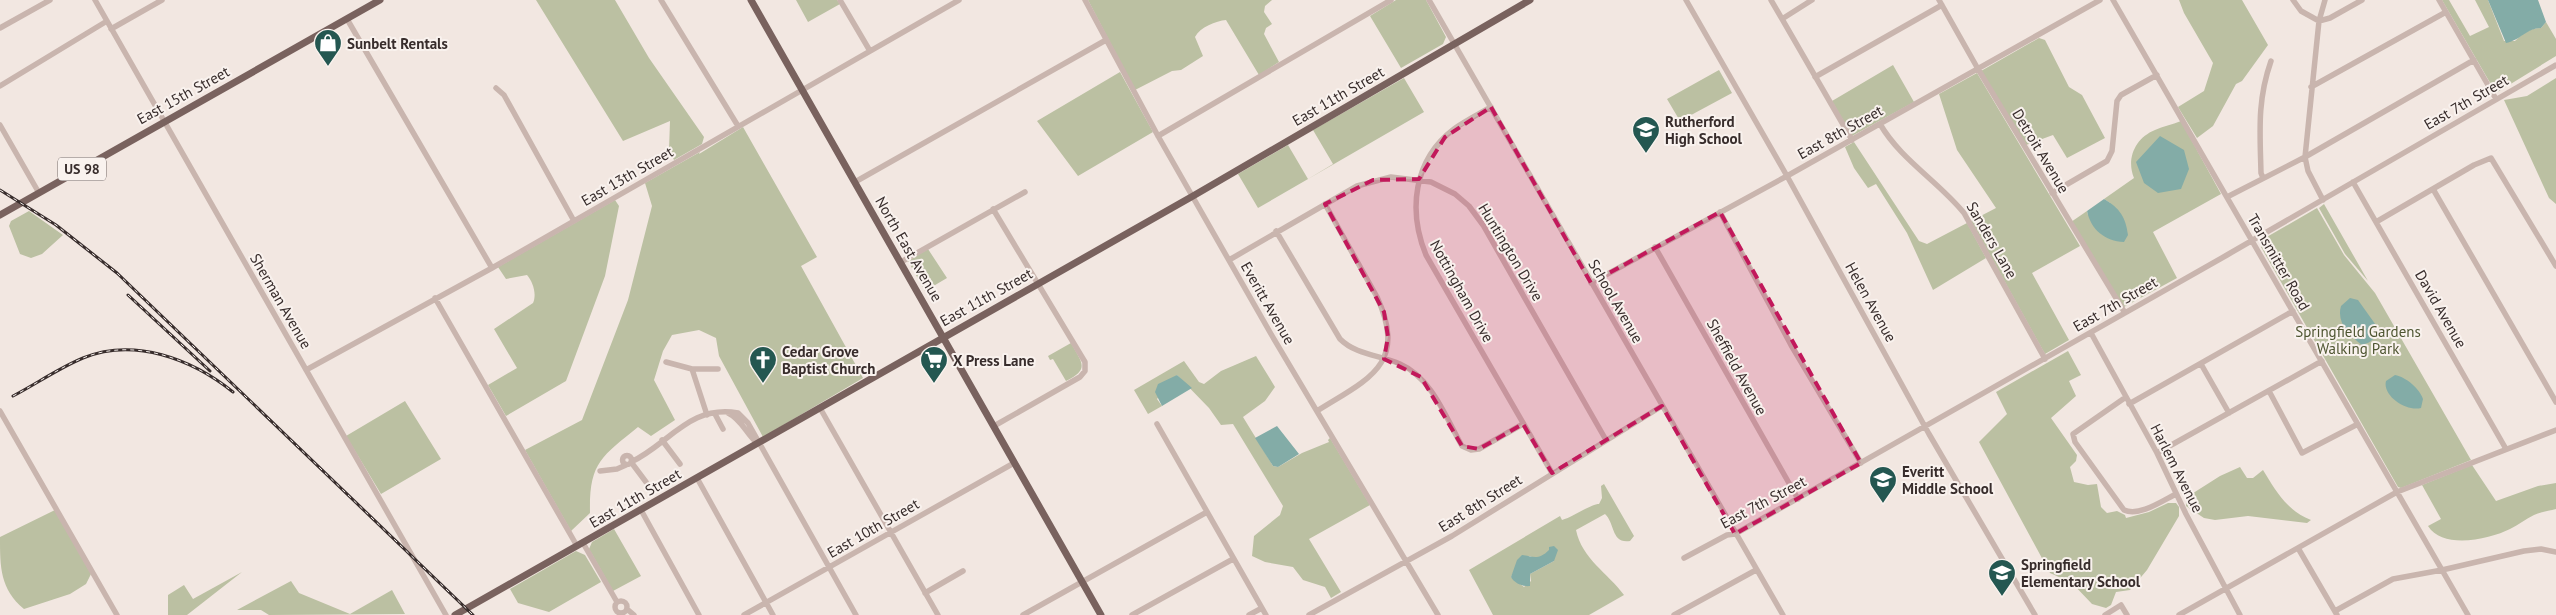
<svg xmlns="http://www.w3.org/2000/svg" width="2556" height="615" viewBox="0 0 2556 615" font-family="'PT Sans',sans-serif">
  <style>
    .green { fill: #bbc0a2; fill-rule: evenodd }
    .water { fill: #83aca7 }
    .lines { fill: none; stroke-linecap: round; stroke-linejoin: round }
    .minor { stroke: #c9b5ae; stroke-width: 5.5 }
    .major { stroke: #79625e; stroke-width: 7 }
    .rail-casing { stroke: #382d2c; stroke-width: 3 }
    .rail { stroke: #f9f2ee; stroke-width: 1; stroke-dasharray: 4; stroke-linecap: butt }
    .marked { fill: #c2185b; fill-opacity: 0.2; stroke: #c2185b; stroke-width: 4; stroke-dasharray: 10 6; stroke-linejoin: round }
    .labels { text-anchor: middle; dominant-baseline: central; stroke-width: 4; stroke-linejoin: round; paint-order: stroke }
    .shield { fill: #f9f2ee; stroke: #726866; stroke-width: 1 }
    .shield-label { font-size: 14px; font-weight: bold; fill: #382d2c }
    .poi-label { font-size: 15px; font-weight: bold; fill: #382d2c; stroke: #f9f2ee; text-anchor: start }
    .street-label { font-size: 15px; fill: #382d2c; stroke: #f9f2ee }
    .park-label { font-size: 15px; fill: #4e5531; stroke: #f9f2ee }
  </style>
  <rect width="100%" height="100%" fill="#f2e7e1"/>
  <!-- green -->
  <path class="green" d="M536 0H615L649 58 704 137 702 144 674 160 669 150 670 121 623 141Z
    M796 0H837L840 4 808 22Z
    M1088 0H1272L1265 6 1264 12 1272 24 1266 28 1264 34 1279 62 1259 75 1226 20C1216 21 1200 27 1195 37L1203 56 1181 70 1172 71 1135 90Z
    M1396 0H1426L1446 37 1443 44 1401 68 1370 16Z
    M2179 0H2242L2268 45 2242 81 2236 84 2213 126 2197 138 2178 107 2204 91 2213 63 2184 13Z
    M2442 0H2449L2470 36 2489 27 2475 0H2488L2504 41H2515C2522 34 2530 28 2541 28L2546 22 2556 39V56L2496 93Z
    M2039 38 2045 40 2069 87 2082 95 2105 138 2067 158 2053 135 2026 145 1981 71Z
    M1893 65 1914 102 1852 136 1832 101Z
    M1719 70 1732 93 1680 121 1667 99Z
    M1120 72 1153 132 1078 176 1037 121Z
    M1977 73 2080 246 2032 273 2069 340 2045 354 1971 221 1996 208 1957 150 1939 94Z
    M1404 78 1424 112 1258 208 1238 174 1288 145 1308 179 1333 164 1313 130Z
    M2556 78V204L2549 198 2504 100 2527 96Z
    M2181 121 2221 194 2153 232 2177 278 2124 307 2071 222 2087 211 2088 215 2110 203 2104 199 2134 178C2126 159 2135 138 2155 130 2163 126 2172 125 2181 121Z
    M743 127 817 257 801 266 863 378 763 437 719 356 716 338 699 330 672 335 663 351 654 380 675 420 651 436 638 427C601 457 589 463 590 513L571 531 525 450 582 420 628 300 652 206 645 183 700 152 699 154Z
    M1854 142 1919 241 1927 244 1967 223 1986 258 1933 290 1907 233 1876 184 1868 188 1854 168 1845 147Z
    M615 200 619 206 605 276 566 381 506 416 488 385 517 368 494 329 533 303C537 294 533 282 527 275L506 279 498 267Z
    M2324 204 2368 281 2345 254 2319 208Z
    M2317 208 2344 255 2375 293 2471 460 2401 488 2398 487 2261 247 2265 238Z
    M29 211 63 235 42 254 31 258 20 254 9 226 11 221Z
    M928 249 947 278 925 291 908 261Z
    M1071 343C1082 363 1090 369 1066 381L1053 359 1050 360 1048 356Z
    M2068 351 2081 375 2069 381 2076 396 2051 418 2077 455 2076 461 2070 467 2074 482 2088 485 2097 484 2101 507 2107 513 2117 511 2125 515 2126 518 2149 512 2168 503H2176L2179 507V516L2147 570 2130 590 2116 592 2111 605 2106 608 2092 604 2072 583 2050 573 1979 442 2007 414 1996 392Z
    M1256 356 1275 387 1265 401 1243 417 1273 466 1278 467 1302 453 1329 442 1328 440 1330 438 1370 505 1309 539 1341 592 1331 598 1325 587 1303 580 1293 567 1265 562 1252 556 1254 536 1280 515 1283 506 1233 424 1221 425 1209 408 1177 375 1157 399 1162 406 1148 414 1134 390 1184 361 1199 382 1204 384 1221 371Z
    M405 401 441 459 381 494 346 436Z
    M2472 465 2496 501 2538 486 2556 483V509C2549 511 2540 512 2534 515 2526 519 2518 525 2510 529 2490 539 2443 550 2428 526L2441 519 2422 485Z
    M2240 467 2247 478H2253L2263 470C2276 491 2287 511 2311 520L2307 523 2248 516 2215 520 2204 518 2186 506 2187 497 2220 476Z
    M1604 484 1634 536 1630 541C1611 544 1615 523 1605 514L1576 530C1582 559 1608 573 1624 595L1589 615H1493L1469 570 1560 516 1562 520C1573 517 1591 504 1599 504L1602 498 1601 486ZM1549 548 1554 561 1530 574 1531 581 1524 587 1511 577 1514 571 1529 556C1539 560 1543 557 1550 550Z
    M55 510 91 574 86 584 70 594 24 609C0 589 0 567 0 537Z
    M614 529 641 576 613 591 589 549 592 542Z
    M576 551 585 555 601 582 549 612 518 603 510 589Z
    M242 572 187 615H168V595L184 585 193 599Z
    M291 581 299 593 350 614 392 590 405 614 269 615 261 610H237Z"/>
  <!-- water -->
  <path class="water" d="M2488 0H2538L2546 22 2541 28C2527 28 2519 41 2506 43Z
    M2160 136 2184 150 2189 169 2181 189 2158 193 2144 183 2136 162Z
    M2104 199C2120 208 2126 218 2128 235L2124 242C2105 241 2091 230 2087 211Z
    M2350 298 2358 300 2378 328C2375 339 2372 342 2362 345 2350 336 2336 323 2341 306Z
    M1177 375 1192 388 1162 406 1155 392 1158 384Z
    M2395 375C2406 377 2420 389 2423 399L2421 408C2407 412 2382 396 2386 381Z
    M1277 426 1299 454 1278 467 1273 466 1255 438Z
    M1554 546 1558 550 1554 561 1530 574V586C1523 587 1514 583 1511 577L1517 560 1522 555C1534 557 1539 560 1549 550V547Z"/>
  <g class="lines">
    <!-- minor -->
    <path class="minor" d="M95 0 446 615
      M661 0 738 126
      M840 0 870 51
      M1085 0 1158 136 1271 334 1438 615
      M1429 0 1783 615
      M1686 0 1787 176 1929 434 2035 615
      M1771 0 1852 140
      M1939 0 1978 69 2125 313
      M2113 0 2468 615
      M2293 0 2301 11 2319 21 2330 18 2362 0
      M2439 0 2496 99
      M347 19 492 268
      M1782 19 1812 0
      M0 28 50 0
      M111 29 162 0
      M1815 77 1942 5
      M0 86 107 21
      M2311 87 2446 12
      M496 88 504 95 574 221
      M1491 107C1479 114 1465 121 1454 129 1413 160 1408 211 1426 255L1552 473
      M1880 124C1901 160 1938 181 1964 213L2045 359
      M0 125 39 193
      M1158 136 1391 0
      M2263 178 2261 173C2260 132 2257 101 2271 61
      M855 182 1106 40
      M2353 182 2506 449
      M2433 189 2556 402
      M2052 193 2107 161 2112 151 2117 101 2121 95 2157 75
      M2227 197 2305 157 2319 21 2325 0
      M2323 200 2308 171 2305 157 2474 60
      M993 209 1085 362V371L1080 377 994 426
      M1720 212 1791 345 1861 463
      M2376 222 2474 165 2491 158 2556 266
      M1276 231 1340 339C1356 355 1380 355 1400 364 1432 378 1446 418 1462 446L1471 450 1479 449 1523 424
      M1655 247 1798 499
      M1229 260 1357 186 1391 177 1431 182 1455 194 1469 206 1483 225 1606 440
      M901 262 1025 192
      M1591 283 1787 176 2100 0
      M435 298 577 546
      M2091 333 2157 453 2186 514 2240 615
      M666 362 692 369
      M2201 364 2229 413
      M306 370 492 268 959 0
      M2269 391 2302 453 2358 424
      M2126 397 2073 434 2075 442 2124 510C2139 517 2162 501 2176 494
      M2129 404 2293 311
      M820 408 938 615
      M0 411 117 615
      M1317 411C1368 379 1408 365 1377 297L1325 204
      M728 413C741 419 746 433 756 442
      M715 414 723 429
      M707 415 692 369H718
      M1157 424 1266 615
      M662 440 680 464
      M2157 453 2322 361
      M622.5 460a4.5 4.5 0 1 1 9 0a4.5 4.5 0 1 1-9 0Z
      M600 471 617 469 626 465
      M697 478 773 615
      M646 482 631 462C668 445 690 404 738 413L748 423 856 615
      M641 510 699 615
      M583 543 617 602
      M2298 548 2337 615
      M1684 558 1727 535 1735 534 2227 255 2556 65
      M925 593 963 571
      M615 607a6 6 0 1 1 12 0a6 6 0 1 1-12 0Z
      M627 609 634 615
      M2335 611 2393 579 2442 570 2524 551 2541 549 2556 552
      M744 615 1014 463
      M1023 615 1207 512
      M1132 615 1233 559
      M1249 615 1262 608
      M1309 615 1452 536 1662 406
      M1674 615 1756 570
      M2105 615 2121 605 2127 615
      M2179 615 2397 492 2556 430"/>
    <!-- major -->
    <path class="major" d="M751 0 1101 615
      M0 215 380 0
      M455 615 1193 196 1530 0"/>
    <defs>
      <path id="rail" d="M0 190 56 225 117 273 473 615
        M128 295 210 371
        M13 396C36 384 59 368 83 358 134 337 192 359 233 392"/>
    </defs>
    <!-- rail casing -->
    <use href="#rail" class="rail-casing"/>
    <!-- rail -->
    <use href="#rail" class="rail"/>
  </g>
  <!-- marked area -->
  <path class="marked" d="M1491 107 1591 283 1720 212 1861 463 1735 534 1662 406 1552 473 1523 424 1479 449 1462 446 1421 377 1384 359 1388 337 1384 312 1325 204 1373 180 1419 179 1445 137Z"/>
  <!-- icons -->
  <defs>
    <symbol id="shop-pin" viewBox="-11 -11 22 30"><path d="M0 17L-7.5 6A9.5 9.5 0 1 1 7.5 6Z" fill="#245751" stroke="#f9f2ee"/><path d="M-5-2.5h2.3a2.7 3.5 0 0 1 5.4 0H5L5.5 6h-11ZM-1.5-2.5h3a1.5 2.3 0 0 0-3 0Z" fill="#fff"/></symbol>
    <symbol id="school-pin" viewBox="-11 -11 22 30"><path d="M0 17L-7.5 6A9.5 9.5 0 1 1 7.5 6Z" fill="#245751" stroke="#f9f2ee"/><path d="M0-5L7-2L0 1L-7-2ZM-4 1L0 2.5L4 1V4Q0 6-4 4Z" fill="#fff"/></symbol>
    <symbol id="church-pin" viewBox="-11 -11 22 30"><path d="M0 17L-7.5 6A9.5 9.5 0 1 1 7.5 6Z" fill="#245751" stroke="#f9f2ee"/><path d="M-1.2-6h2.4v3.5h3.3v2.4h-3.3V6h-2.4V-.1h-3.3v-2.4h3.3Z" fill="#fff"/></symbol>
    <symbol id="supermarket-pin" viewBox="-11 -11 22 30"><path d="M0 17L-7.5 6A9.5 9.5 0 1 1 7.5 6Z" fill="#245751" stroke="#f9f2ee"/><path d="M-6-5.5h2.5l.6 2H6L4.5 2H-2.5L-4.4-4H-6ZM-1.5 3.2a1.3 1.3 0 1 0 .1 0ZM3 3.2a1.3 1.3 0 1 0 .1 0Z" fill="#fff"/></symbol>
  </defs>
  <g fill-rule="evenodd">
    <use href="#shop-pin" x="312" y="27" width="32" height="43"/>
    <use href="#school-pin" x="1630" y="114" width="32" height="43"/>
    <use href="#church-pin" x="747" y="344" width="32" height="43"/>
    <use href="#supermarket-pin" x="918" y="344" width="32" height="43"/>
    <use href="#school-pin" x="1867" y="464" width="32" height="43"/>
    <use href="#school-pin" x="1986" y="557" width="32" height="43"/>
  </g>
  <g class="labels">
    <!-- shield labels -->
    <rect class="shield" x="58" y="157.5" width="48" height="23" rx="4"/>
    <g class="shield-label">
      <text x="82" y="169">US 98</text>
    </g>
    <!-- poi labels -->
    <g class="poi-label">
      <text x="347" y="43">Sunbelt Rentals</text>
      <text x="1665" y="121">Rutherford<tspan x="1665" dy="17">High School</tspan></text>
      <text x="782" y="351">Cedar Grove<tspan x="782" dy="17">Baptist Church</tspan></text>
      <text x="953" y="360">X Press Lane</text>
      <text x="1902" y="471">Everitt<tspan x="1902" dy="17">Middle School</tspan></text>
      <text x="2021" y="564">Springfield<tspan x="2021" dy="17">Elementary School</tspan></text>
    </g>
    <!-- street labels -->
    <g class="street-label">
      <text transform="translate(183 95) rotate(-29)">East 15th Street</text>
      <text transform="translate(1338 96) rotate(-30)">East 11th Street</text>
      <text transform="translate(2466 102) rotate(-30)">East 7th Street</text>
      <text transform="translate(1840 132) rotate(-29)">East 8th Street</text>
      <text transform="translate(2041 151) rotate(59)">Detroit Avenue</text>
      <text transform="translate(627 176) rotate(-30)">East 13th Street</text>
      <text transform="translate(1992 240) rotate(60)">Sanders Lane</text>
      <text transform="translate(909 249) rotate(60)">North East Avenue</text>
      <text transform="translate(1511 252) rotate(59)">Huntington Drive</text>
      <text transform="translate(2279 262) rotate(60)">Transmitter Road</text>
      <text transform="translate(1462 291) rotate(61)">Nottingham Drive</text>
      <text transform="translate(986 297) rotate(-29)">East 11th Street</text>
      <text transform="translate(281 301) rotate(60)">Sherman Avenue</text>
      <text transform="translate(1616 301) rotate(60)">School Avenue</text>
      <text transform="translate(1871 302) rotate(61)">Helen Avenue</text>
      <text transform="translate(1268 303) rotate(60)">Everitt Avenue</text>
      <text transform="translate(2115 304) rotate(-30)">East 7th Street</text>
      <text transform="translate(2441 309) rotate(60)">David Avenue</text>
      <text transform="translate(1737 367) rotate(61)">Sheffield Avenue</text>
      <text transform="translate(2177 468) rotate(63)">Harlem Avenue</text>
      <text transform="translate(635 498) rotate(-30)">East 11th Street</text>
      <text transform="translate(1763 502) rotate(-28)">East 7th Street</text>
      <text transform="translate(1480 503) rotate(-32)">East 8th Street</text>
      <text transform="translate(873 528) rotate(-30)">East 10th Street</text>
    </g>
    <!-- park labels -->
    <g class="park-label">
      <text x="2358" y="331">Springfield Gardens<tspan x="2358" dy="17">Walking Park</tspan></text>
    </g>
  </g>
</svg>
